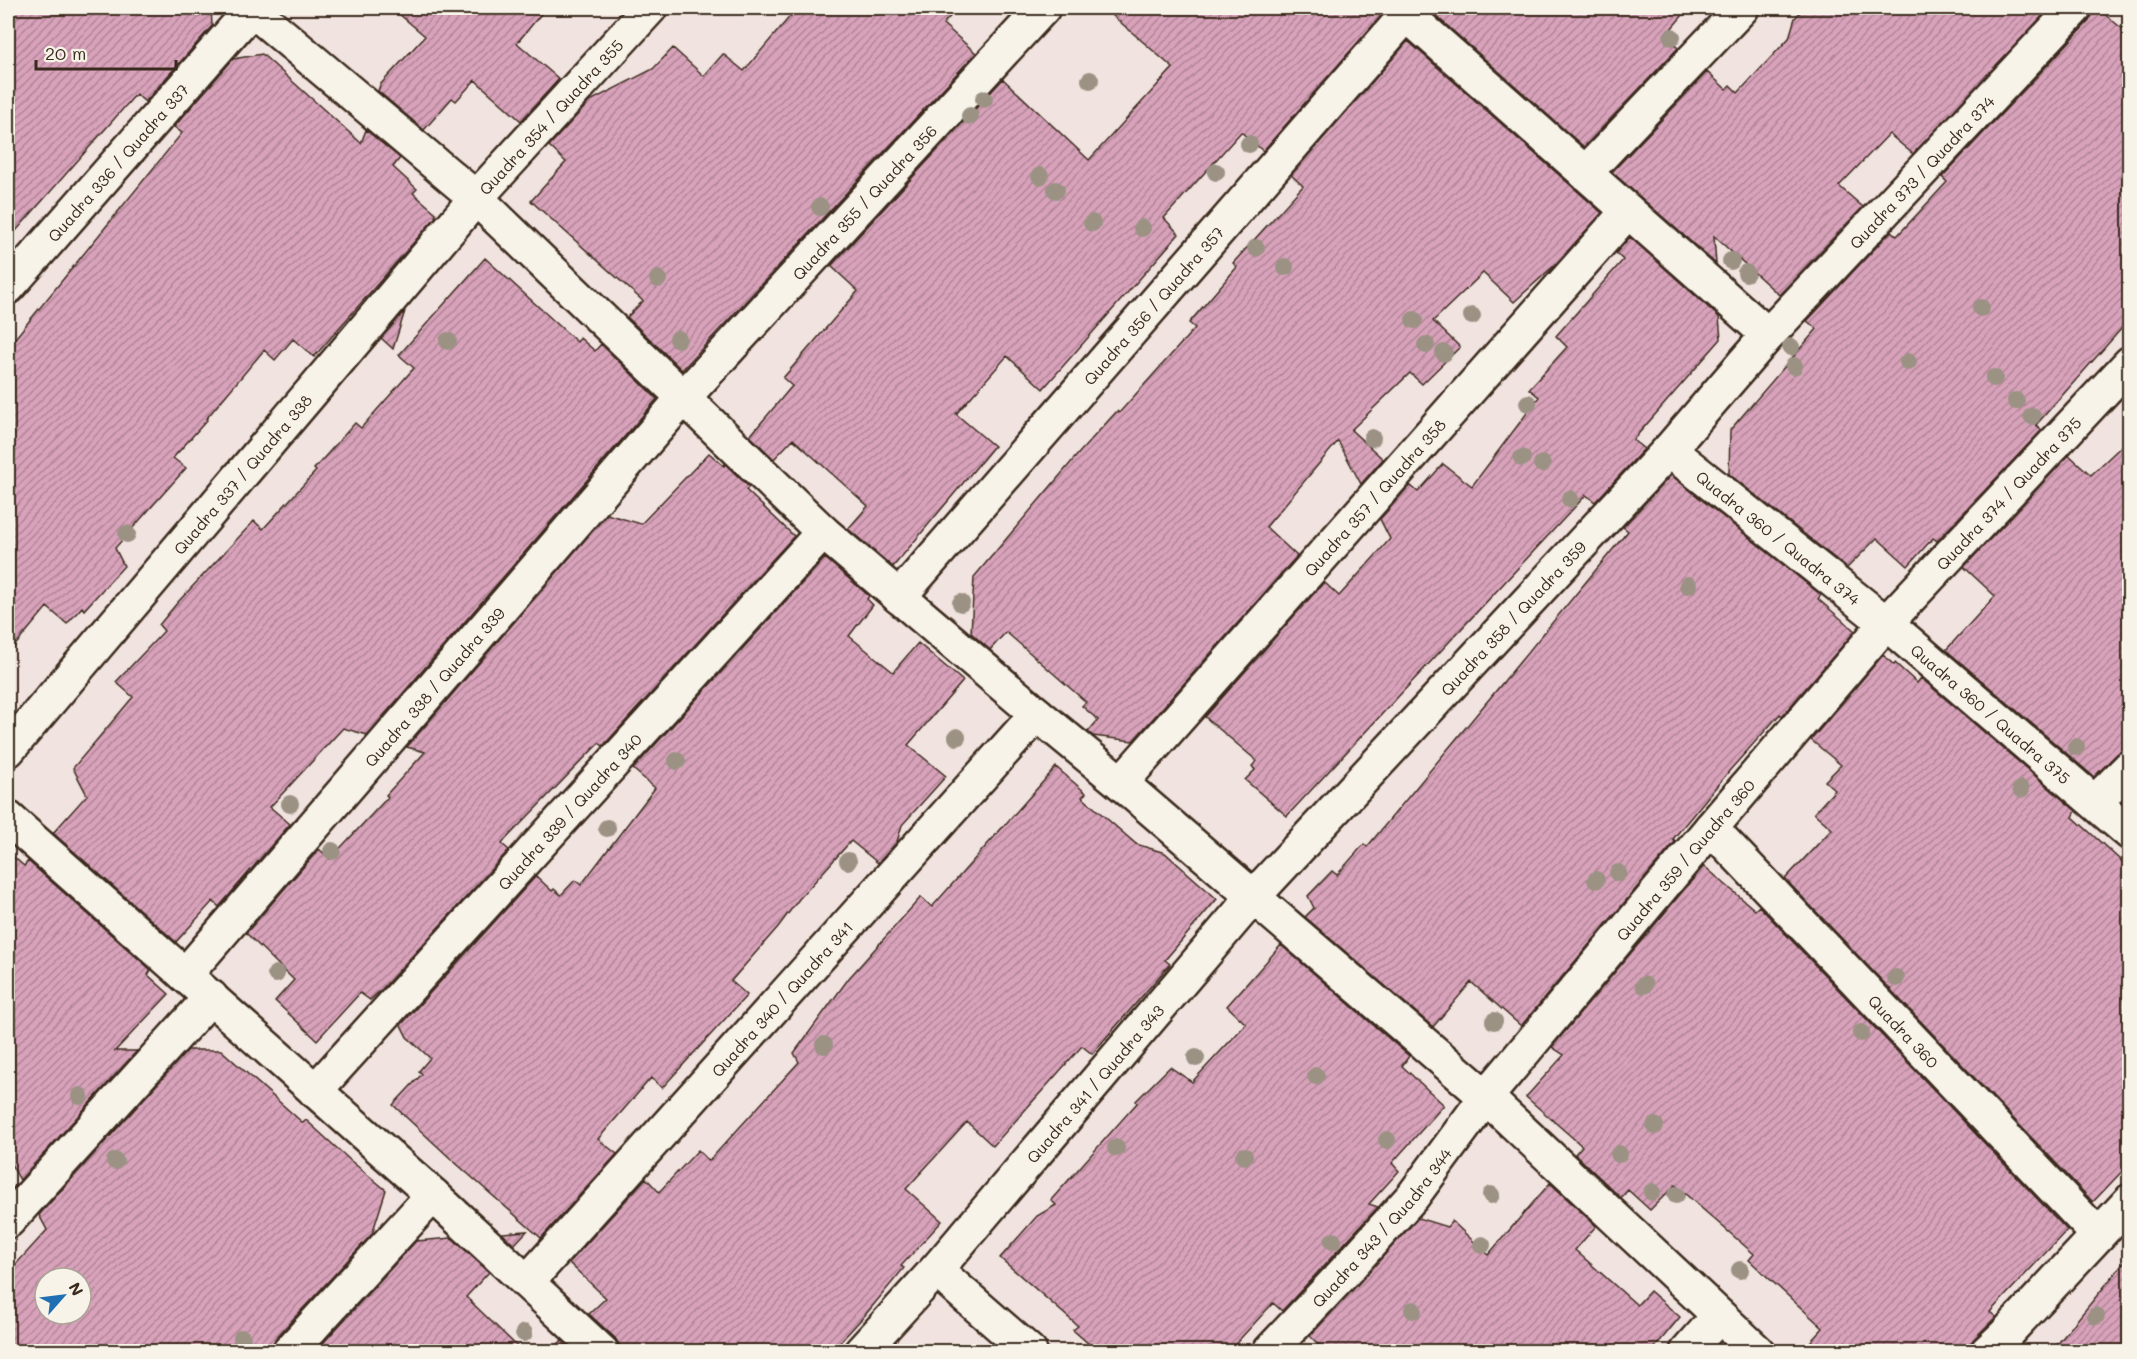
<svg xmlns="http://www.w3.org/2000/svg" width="2137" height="1359" viewBox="0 0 2137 1359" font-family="Mali,sans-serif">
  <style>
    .building { fill: url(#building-hatch); stroke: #3b2a1e; stroke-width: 1.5; fill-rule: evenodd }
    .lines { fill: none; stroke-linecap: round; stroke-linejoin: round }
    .minor-casing { stroke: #3b2a1e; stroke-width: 38 }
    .minor { stroke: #f7f3e8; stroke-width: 33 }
    .tree { fill: #9b9284 }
    .labels { text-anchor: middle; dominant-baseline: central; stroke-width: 6; stroke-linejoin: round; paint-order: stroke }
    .street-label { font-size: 16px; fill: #3b2a1e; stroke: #f7f3e8 }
  </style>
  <defs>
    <pattern id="building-hatch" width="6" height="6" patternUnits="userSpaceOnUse" patternTransform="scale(1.5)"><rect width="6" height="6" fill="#d8a2ba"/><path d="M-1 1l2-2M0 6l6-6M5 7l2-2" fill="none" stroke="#b08497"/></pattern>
  </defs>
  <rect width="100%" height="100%" fill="#f1e3df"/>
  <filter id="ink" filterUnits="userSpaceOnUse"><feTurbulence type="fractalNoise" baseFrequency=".0167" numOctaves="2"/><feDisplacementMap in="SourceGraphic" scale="12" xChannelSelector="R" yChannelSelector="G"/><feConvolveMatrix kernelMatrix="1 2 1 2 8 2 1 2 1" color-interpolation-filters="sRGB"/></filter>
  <g filter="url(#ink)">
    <!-- building -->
    <path class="building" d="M8 8H211L212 26 145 102 136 94 8 240Z
      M392 8H546L517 43 559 79 521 121 475 80 456 101 452 98 424 130 378 91 380 85 425 36Z
      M797 8H958L943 24 976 53 682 370 627 317 643 301 531 201 566 162 549 146 590 101 653 69 673 48 704 76 723 54 744 71Z
      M1104 8H1381L1382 15 1263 151 1241 132 1164 218 1179 234 1043 389 1007 356 956 414 994 446 893 567 848 529 868 506 793 439 774 459 750 436 792 386 783 378 858 291 831 266 1003 79 1089 160 1173 68Z
      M1427 8H1689L1665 36 1678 48 1584 147Z
      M1804 8H2050L1913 154 1889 134 1839 186 1863 207 1779 295 1714 236 1716 264 1612 172 1707 72 1726 89 1730 85 1738 93 1789 38 1795 18Z
      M2093 8H2097L2130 35V319L2036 425 2042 430 1937 541 1933 538 1908 566 1877 538 1847 568 1729 474 1730 430 1817 329 1807 321 1891 231 1897 236 1947 182 1942 177 2089 21 2093 13Z
      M1408 41 1602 213 1555 265 1514 302 1483 273 1433 321 1460 347 1422 384 1410 373 1351 430 1383 459 1361 484 1338 441 1266 527 1297 556 1133 741 1093 736 1088 732 1098 720 1082 706 1086 702 1006 632 990 650 971 633 974 577 1079 453 1117 411 1119 413 1195 328 1189 323 1237 267 1233 263 1303 186 1291 175Z
      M262 54 361 143 366 130 400 158 393 167 417 189 413 193 436 213 435 218 314 357 293 339 275 360 264 350 206 419 207 420 173 458 186 468 115 548 124 566 84 610 82 607 67 624 47 607 8 654V347L182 133 174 127 233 59Z
      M1630 237 1719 317 1721 339 1633 440 1644 449 1595 502 1586 495 1287 816 1245 780 1255 770 1252 766 1257 761 1205 717 1324 582 1339 596 1376 555 1390 539 1380 519 1410 485 1418 492 1443 464 1472 486 1539 397 1529 389 1567 347 1556 336 1623 260 1616 253Z
      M485 258 577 342 580 338 595 351 601 344 657 399 367 735 343 728 270 807 290 824 219 907 213 901 176 942 53 833 87 795 73 768 133 697 116 682 164 631 159 625 177 603 254 521 263 529 316 471 314 469 355 423 361 428 414 368 399 355Z
      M405 311 393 349 381 338Z
      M2130 438V749L2117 754 2094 777 1946 650 1995 596 1964 567 2069 455 2091 475Z
      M709 453 724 466 725 464 749 487 746 490 794 536 603 746 599 743 505 840 502 844 509 850 382 989 370 1000 360 993 317 1040 275 1001 294 980 246 933 319 849 330 859 388 797 386 795 425 752 407 747 607 514 641 524Z
      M1671 475 1821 595 1818 599 1855 631 1782 716 1780 714 1730 770 1673 839 1675 842 1521 1026 1471 982 1433 1027 1305 917 1314 908 1308 896 1332 871 1337 875 1364 844 1367 847 1628 531 1623 527Z
      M825 558 869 596 867 599 873 605 849 636 893 672 918 643 963 681 908 745 946 776 902 825 897 842 878 863 851 841 799 899 778 927 731 981 747 995 662 1088 651 1078 598 1139 617 1154 541 1238 450 1158 393 1105 422 1074 419 1071 430 1058 407 1037 401 1025 536 876 552 891 554 889 561 895 575 880 581 885 655 788 633 769Z
      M1883 655 1894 665 1895 663 1917 683 1921 678 2076 811 2073 817 2130 869V1163L2093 1202 1785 879 1832 829 1814 813 1835 790 1825 781 1841 765 1811 740Z
      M1056 767 1086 793 1082 797 1136 844 1165 853 1217 899 1165 960 1170 964 1092 1054 1082 1046 993 1146 967 1122 906 1189 942 1221 901 1266 904 1268 866 1314 831 1352H620V1346L615 1338 589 1314 606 1298 569 1263 646 1178 659 1192 698 1150 709 1161 799 1062 794 1053 849 978 921 897 932 907Z
      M8 852 24 866 28 861 151 970 148 975 169 994 115 1051H137L20 1180 8 1159Z
      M1704 866 1755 910 1759 906 2067 1230 1990 1312 1996 1317 1974 1339 1969 1346V1352H1801L1823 1328 1749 1260 1754 1254 1675 1185 1650 1210 1628 1190 1621 1198 1575 1154 1582 1146 1526 1097 1564 1055 1552 1047Z
      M1281 945 1409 1056 1402 1066 1444 1105 1392 1163 1399 1171 1369 1204 1378 1207 1282 1311 1273 1303 1228 1352H1098L1073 1330 1078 1326 1000 1258 1037 1216 1056 1205 1051 1200 1137 1103 1136 1101 1170 1067 1192 1082 1246 1024 1227 1006Z
      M188 1050H221L303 1123 306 1120 351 1161 386 1190 372 1234 275 1339 271 1352H8V1273L47 1230 39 1215ZM45 1278H81V1314H45Z
      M1550 1183 1596 1226 1575 1250 1637 1305 1650 1291 1680 1317 1651 1352H1326L1310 1336 1418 1218 1447 1227 1452 1221 1488 1255Z
      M527 1231 514 1245 502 1233Z
      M452 1238 489 1272 466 1297 523 1352H315L416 1241Z
      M2130 1255V1352H2051Z
      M562 1340 574 1352H551Z"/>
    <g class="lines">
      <defs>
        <g id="minor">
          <path d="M250 8 476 198 823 532 1037 714 1121 783 1486 1097 1758 1352"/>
          <path d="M1399 8 1768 335"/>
          <path d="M1585 173 1742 8"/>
          <path id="s1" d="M8 287 253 8"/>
          <path id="s2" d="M1669 450 1886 623 2130 833"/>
          <path id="s3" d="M899 597 1407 14"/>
          <path id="s4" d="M8 750 476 198 650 8"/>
          <path id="s5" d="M1121 783 1628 211"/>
          <path d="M2095 802 2130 767"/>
          <path d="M8 818 433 1195 602 1352"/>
          <path id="s6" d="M1711 828 2098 1235"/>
          <path id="s7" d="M185 975 684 397 1043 8"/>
          <path id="s8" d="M315 1091 823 532"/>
          <path d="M8 1221 211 997"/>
          <path d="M936 1270 1030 1352"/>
          <path id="s9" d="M527 1282 1037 714"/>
          <path d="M289 1352 433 1195"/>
          <path id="s10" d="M861 1352 936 1270 1253 897 1669 450 1768 335 2075 8"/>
          <path id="s11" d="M1269 1352 1339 1278 1413 1196 1486 1097 1711 828 1886 623 2130 363"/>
          <path d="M1687 1352 1719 1316"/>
          <path d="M1987 1352 2004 1336 2130 1201"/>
        </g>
      </defs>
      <!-- minor casing -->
      <use href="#minor" class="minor-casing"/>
      <!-- minor -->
      <use href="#minor" class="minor"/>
    </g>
    <!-- trees -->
    <g class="tree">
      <circle cx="1672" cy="37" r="9"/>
      <circle cx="1090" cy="80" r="9"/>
      <circle cx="984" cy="99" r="9"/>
      <circle cx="970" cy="116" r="9"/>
      <circle cx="1249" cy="144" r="9"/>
      <circle cx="1216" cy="172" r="9"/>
      <circle cx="1040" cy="176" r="9"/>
      <circle cx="1056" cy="190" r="9"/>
      <circle cx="820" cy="207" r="9"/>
      <circle cx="1092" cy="223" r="9"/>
      <circle cx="1142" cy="228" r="9"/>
      <circle cx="1256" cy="248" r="9"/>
      <circle cx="1731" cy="261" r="9"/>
      <circle cx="1285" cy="267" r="9"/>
      <circle cx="1746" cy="273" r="9"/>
      <circle cx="658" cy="279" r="9"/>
      <circle cx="1981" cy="308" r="9"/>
      <circle cx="1472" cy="316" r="9"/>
      <circle cx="1414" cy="320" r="9"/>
      <circle cx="678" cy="339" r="9"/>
      <circle cx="448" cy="341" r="9"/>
      <circle cx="1426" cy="345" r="9"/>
      <circle cx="1791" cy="347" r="9"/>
      <circle cx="1444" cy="353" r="9"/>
      <circle cx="1908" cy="362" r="9"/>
      <circle cx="1794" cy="366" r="9"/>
      <circle cx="1994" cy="378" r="9"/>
      <circle cx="2016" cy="401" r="9"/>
      <circle cx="1528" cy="403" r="9"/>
      <circle cx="2032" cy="416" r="9"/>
      <circle cx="1372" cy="438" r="9"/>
      <circle cx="1522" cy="458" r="9"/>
      <circle cx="1542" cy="464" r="9"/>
      <circle cx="1570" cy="499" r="9"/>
      <circle cx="127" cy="534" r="9"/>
      <circle cx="1688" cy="585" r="9"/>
      <circle cx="961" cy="603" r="9"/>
      <circle cx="957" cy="737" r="9"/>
      <circle cx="2076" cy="747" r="9"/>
      <circle cx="677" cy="761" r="9"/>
      <circle cx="2021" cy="789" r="9"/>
      <circle cx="290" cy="804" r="9"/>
      <circle cx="607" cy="828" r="9"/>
      <circle cx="332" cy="851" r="9"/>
      <circle cx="848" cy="861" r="9"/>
      <circle cx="1618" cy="873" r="9"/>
      <circle cx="1596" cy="880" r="9"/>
      <circle cx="276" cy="974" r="9"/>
      <circle cx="1896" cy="978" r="9"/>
      <circle cx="1644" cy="985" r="9"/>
      <circle cx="1494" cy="1021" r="9"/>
      <circle cx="1861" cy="1033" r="9"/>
      <circle cx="824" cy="1045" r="9"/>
      <circle cx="1196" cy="1058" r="9"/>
      <circle cx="1316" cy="1076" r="9"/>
      <circle cx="80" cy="1096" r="9"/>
      <circle cx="1655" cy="1126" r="9"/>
      <circle cx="1387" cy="1140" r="9"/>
      <circle cx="1116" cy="1148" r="9"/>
      <circle cx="1619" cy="1154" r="9"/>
      <circle cx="1244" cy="1156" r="9"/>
      <circle cx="115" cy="1161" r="9"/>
      <circle cx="1652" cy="1192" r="9"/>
      <circle cx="1491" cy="1195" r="9"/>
      <circle cx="1676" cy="1195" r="9"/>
      <circle cx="1333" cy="1241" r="9"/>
      <circle cx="1482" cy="1245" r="9"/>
      <circle cx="1740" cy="1270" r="9"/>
      <circle cx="1413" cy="1310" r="9"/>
      <circle cx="2096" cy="1316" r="9"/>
      <circle cx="524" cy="1333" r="9"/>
      <circle cx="242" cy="1338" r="9"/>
    </g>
  </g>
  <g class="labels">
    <!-- street labels -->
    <g class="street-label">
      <text stroke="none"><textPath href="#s4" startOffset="834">Quadra 354 / Quadra 355</textPath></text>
      <text stroke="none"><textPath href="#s1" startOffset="166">Quadra 336 / Quadra 337</textPath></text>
      <text stroke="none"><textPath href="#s10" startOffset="1587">Quadra 373 / Quadra 374</textPath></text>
      <text stroke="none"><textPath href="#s7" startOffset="1029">Quadra 355 / Quadra 356</textPath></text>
      <text stroke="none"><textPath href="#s3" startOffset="387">Quadra 356 / Quadra 357</textPath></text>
      <text stroke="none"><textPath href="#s4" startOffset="362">Quadra 337 / Quadra 338</textPath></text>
      <text stroke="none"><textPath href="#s11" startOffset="1134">Quadra 374 / Quadra 375</textPath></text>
      <text stroke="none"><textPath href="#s5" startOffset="382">Quadra 357 / Quadra 358</textPath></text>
      <text stroke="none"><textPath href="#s2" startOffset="140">Quadra 360 / Quadra 374</textPath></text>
      <text stroke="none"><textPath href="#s10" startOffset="982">Quadra 358 / Quadra 359</textPath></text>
      <text stroke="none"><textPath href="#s7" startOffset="381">Quadra 338 / Quadra 339</textPath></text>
      <text stroke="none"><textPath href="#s2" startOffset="416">Quadra 360 / Quadra 375</textPath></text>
      <text stroke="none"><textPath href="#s8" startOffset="378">Quadra 339 / Quadra 340</textPath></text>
      <text stroke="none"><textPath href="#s11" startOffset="645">Quadra 359 / Quadra 360</textPath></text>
      <text stroke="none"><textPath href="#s9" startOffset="381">Quadra 340 / Quadra 341</textPath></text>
      <text stroke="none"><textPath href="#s6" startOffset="280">Quadra 360</textPath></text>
      <text stroke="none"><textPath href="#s10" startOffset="356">Quadra 341 / Quadra 343</textPath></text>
      <text stroke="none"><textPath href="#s11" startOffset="168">Quadra 343 / Quadra 344</textPath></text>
    </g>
  </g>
  <!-- margin -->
  <rect width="2137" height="1359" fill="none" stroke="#f7f3e8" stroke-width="30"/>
  <rect x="15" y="15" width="2107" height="1329" fill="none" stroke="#3b2a1e" stroke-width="2" filter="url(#ink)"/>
  <!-- north arrow -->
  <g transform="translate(63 1296) rotate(62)"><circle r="28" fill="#f7f3e8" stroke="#aca397" stroke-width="1.5"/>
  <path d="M0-4.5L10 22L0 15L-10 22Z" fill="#1f6fb2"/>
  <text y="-9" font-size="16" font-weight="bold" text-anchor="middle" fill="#3b2a1e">N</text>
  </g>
  <!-- scale -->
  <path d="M36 60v9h140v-9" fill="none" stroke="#3b2a1e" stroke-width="3"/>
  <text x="45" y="60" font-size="18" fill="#3b2a1e" stroke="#f7f3e8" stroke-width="4.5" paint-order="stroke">20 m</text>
</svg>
